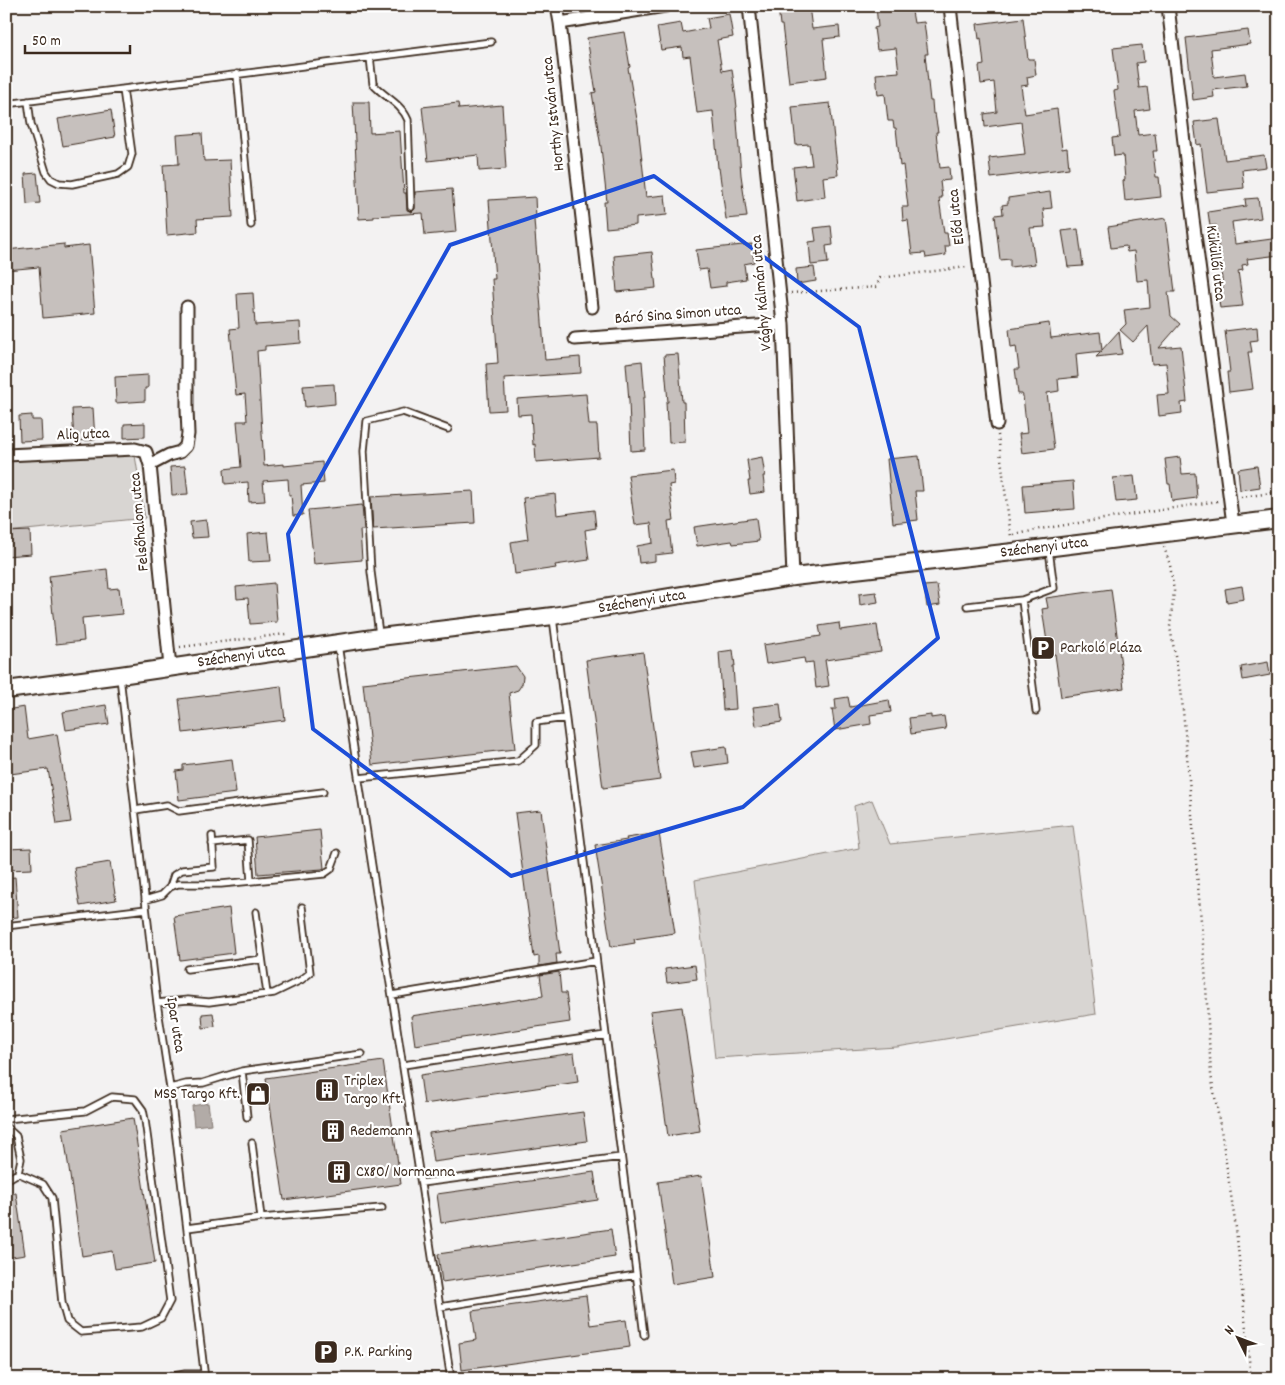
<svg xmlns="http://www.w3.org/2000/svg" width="1285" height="1385" viewBox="0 0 1285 1385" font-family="Dekko,sans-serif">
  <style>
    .green { fill: #d8d5d2; stroke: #8a8078 }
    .water { fill: #b2aba7; stroke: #827770 }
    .building { fill: #c6c0bd; stroke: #3b2a1e }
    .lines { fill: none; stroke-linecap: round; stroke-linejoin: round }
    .lane-casing { stroke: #3b2a1e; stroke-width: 9 }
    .street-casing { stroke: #3b2a1e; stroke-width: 15 }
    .secondary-casing { stroke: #3b2a1e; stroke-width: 20 }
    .path { stroke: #3b2a1e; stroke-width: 2.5; stroke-dasharray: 1 4; stroke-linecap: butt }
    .lane { stroke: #fff; stroke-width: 5.5 }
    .street { stroke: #fff; stroke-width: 11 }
    .secondary { stroke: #fff; stroke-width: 16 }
    .marked { fill: none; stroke: #1d4ed8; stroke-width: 4; stroke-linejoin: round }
    .labels { text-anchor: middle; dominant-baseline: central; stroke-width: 4.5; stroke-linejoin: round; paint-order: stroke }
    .street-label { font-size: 16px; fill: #3b2a1e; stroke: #fff }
    .poi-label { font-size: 16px; fill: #3b2a1e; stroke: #fff; text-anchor: start }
  </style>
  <rect width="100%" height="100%" fill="#f3f2f2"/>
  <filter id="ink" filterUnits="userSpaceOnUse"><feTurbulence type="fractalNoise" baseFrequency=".02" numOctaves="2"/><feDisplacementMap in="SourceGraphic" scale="10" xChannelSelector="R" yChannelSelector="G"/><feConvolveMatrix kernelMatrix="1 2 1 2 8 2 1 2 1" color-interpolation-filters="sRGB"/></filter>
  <g filter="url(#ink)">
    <!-- green -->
    <path class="green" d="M134 449 145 518 6 532V455Z
      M872 800 890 844 1073 825 1096 1014 897 1047 715 1058 695 880 859 848 854 806Z"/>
    <!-- water -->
    <path class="water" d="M208 1103 211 1124 194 1126 192 1106Z"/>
    <!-- building -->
    <path class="building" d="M778 6H809L812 29 839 26 840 37 823 39 827 77 789 82 782 25H780Z
      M876 6H911L914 23 924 22 928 54H925L930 101H932L933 114H935L938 132H936L940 168 949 167 950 180 940 181 942 198H939L944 233H947L949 246H945L946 255 926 258 925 253 912 254 908 220 903 221 902 207H908L903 165 900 166 896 128H894L893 121H888L885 94 878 95 876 74 899 72 896 48 877 50 874 28 878 27Z
      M729 14 733 37 717 40 722 71 732 69 737 107 736 108 741 175 747 217 726 219 719 168H718L713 111 697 113 690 56 683 57 682 47 661 50 657 27 681 23 683 33 709 28 707 18Z
      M1023 18 1028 59H1034L1036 75 1027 77 1028 85 1021 86 1025 114 1057 109 1062 149 1067 148 1069 168 991 178 989 158 1025 154 1021 122 985 127 984 114 997 112 994 82 981 84 979 66 984 65 981 38 979 39 977 24Z
      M1248 30 1250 44 1211 49 1214 77 1245 73 1247 86 1213 90 1214 97 1193 100 1186 38Z
      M624 32 630 67 628 68 638 125 646 197 665 195 667 215 636 218V225L606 228 604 202H607L601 147 592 93 596 92 587 38Z
      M1142 45 1144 62 1136 63 1139 88 1147 87 1150 109 1135 111 1138 135 1155 133 1157 151H1153L1156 177H1159L1161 197 1125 201 1123 181 1125 180 1123 155 1114 156 1112 138 1120 137 1114 91 1118 90 1113 48Z
      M353 102H369L370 133 400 131 404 193H406L407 210 412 212 415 209V192L452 189 456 232 425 235 423 213 374 216V218L359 219Z
      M458 103 459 109 502 105 506 169 479 171 478 155 428 161 422 107Z
      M830 103 838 175 823 177 825 197 797 201 793 167 812 165 809 144 796 145 792 107Z
      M111 110 115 137 63 146 58 119Z
      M1219 119 1225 160 1264 155 1266 167 1242 170 1244 188 1207 192 1201 144 1197 145 1194 122Z
      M202 133 204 161 230 160 233 217 197 219 198 232 167 235 163 165 179 164 177 135Z
      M37 173 40 203 27 204 25 174Z
      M1050 192 1052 208 1043 209 1045 227 1030 228 1035 264 1010 267V259L1000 260 995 215 1003 214 1002 205 1008 204V198Z
      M535 197 536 219 534 220 545 360 580 357 581 373 504 378 506 410 489 411 486 364 498 363 492 279H495L489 200Z
      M1258 198 1261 218 1232 222 1235 244 1279 238V255L1247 259 1248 264 1242 265 1243 270 1238 271 1243 306 1220 308 1217 288H1223L1219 254 1216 225 1210 226 1208 212 1246 206 1245 199Z
      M1166 218 1175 292H1168L1171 316 1180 324 1159 348 1181 346 1187 402 1181 403 1182 413 1159 416 1157 395 1169 394 1166 363 1152 364 1148 326 1133 342 1120 330 1126 324 1124 310 1150 307 1148 280 1137 281 1134 251 1127 252 1126 246 1111 248 1108 227Z
      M831 226 833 245 826 246 828 263 811 265 809 242 816 241 814 228Z
      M1078 229 1083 266 1068 267 1062 231Z
      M64 244V248L89 245 95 313 43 318 39 267 6 270V250Z
      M752 244 754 262 744 264 746 279 726 282V286L710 288 707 269 699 270 696 250Z
      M652 252 656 288 617 292 614 256Z
      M814 267 816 281 797 284 796 269Z
      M253 293 255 325 300 322 301 343 265 346V350L257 351 264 466 284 464V466L322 462 324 483 301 485 303 515 293 516 291 495H289L288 479 263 481 265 501 249 502 248 482 225 484 224 469 241 467 237 421H247L245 394 236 395 230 329 239 328 237 294Z
      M1049 323 1051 338 1100 332 1102 350 1119 331 1122 354 1096 357 1102 351 1076 354 1078 377 1058 379 1059 391 1047 393 1054 449 1022 453 1019 434 1027 433 1023 396 1022 394H1018L1016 376 1015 369H1019L1016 346 1011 347 1009 329Z
      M1257 327 1258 340 1250 341 1252 352H1248L1253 389 1229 392 1227 372H1230L1225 331Z
      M678 354 682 402H684L685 442 669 443 668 421H667L666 402H668L664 355Z
      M642 361 645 398H643L645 450 631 451 629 401 626 363Z
      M148 375V388H145V401L116 403 115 377Z
      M334 384 335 404 305 407 303 386Z
      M586 394 589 425H597L599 457 536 462 535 444 533 445 531 414 518 415 517 399Z
      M93 408 95 440 74 441 72 409Z
      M32 415V420H41L42 440 20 441 19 416Z
      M145 423V437L124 438V424Z
      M919 456 923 491H915L918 520 893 523 887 459Z
      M762 457 765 476H763L765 492 750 494 748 481H750L747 460Z
      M1180 457 1182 474 1195 473 1197 498 1172 501 1170 484H1168L1165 459Z
      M185 466 188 494 172 495 170 467Z
      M1257 466 1260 487 1240 490 1238 469Z
      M673 470 674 484 669 485 674 520 668 521 672 553 655 555V561L639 563 637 546 653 543 651 523 635 525 628 475Z
      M1134 476 1137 500 1116 502 1113 478Z
      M1073 481 1075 509 1025 513 1023 485Z
      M473 491 475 523 373 529 371 497Z
      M555 494 557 515 594 510 596 528 585 530 589 560 555 565 556 568 515 574 511 542 528 539 523 498Z
      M362 505 364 530H360L362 560 314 564 308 510Z
      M756 518 759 541 733 544 732 541 697 546 694 527Z
      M206 520 208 537 192 538 190 522Z
      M30 531 31 554 6 556V532Z
      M268 532 271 561 249 562 247 534Z
      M107 569 109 589 119 588 122 614 82 618 84 641 56 644 49 576Z
      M274 583 277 622 250 624 248 598 237 599 236 587Z
      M937 585 940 605 927 607 924 586Z
      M1242 586 1244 599 1227 602 1225 589Z
      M1111 589 1124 688 1061 697 1055 654 1049 655 1042 609 1048 608 1046 598Z
      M876 592 878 602 860 605 859 594Z
      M839 623 840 630 877 625 881 652 825 660 829 686 816 688 813 662 805 663 804 658 766 664 763 645 821 636 819 626Z
      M733 650 735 666H733L736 709 723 710 719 652Z
      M643 652 660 780 603 788 586 660Z
      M1268 662 1270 675 1243 680 1241 667Z
      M516 666 523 676 522 684 518 690 509 693 515 749 372 765 363 683Z
      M281 686 285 720 183 733 179 699Z
      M848 697 850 707 889 700 891 712 870 715 871 724 835 730 832 709H836L835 699Z
      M780 704 782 722 756 726 753 707Z
      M106 705 109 724 66 730 63 712Z
      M24 707 28 739 57 734 71 822 57 824 48 769 10 774 6 747V710Z
      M931 715V718L944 716 946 729 911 734 909 718Z
      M726 747 728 763 694 768 691 752Z
      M232 759 236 793 179 800 176 771 183 770V765Z
      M541 810 560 954H556L557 963 539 966V956L534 957 515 813Z
      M320 830 324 868 322 869 258 874 255 837Z
      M659 833 675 933 634 939 635 943 611 947 595 845 627 840 626 838Z
      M31 848 32 869 6 870V849Z
      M110 862 116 900 80 906 74 868Z
      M15 877 18 917 6 918V878Z
      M229 908 234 953 180 960 174 916Z
      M695 965 697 979 667 983 665 969Z
      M559 972 561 993H566L570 1022 415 1045 411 1016 543 996 540 975Z
      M682 1007 700 1131 668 1136 650 1011Z
      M213 1013 215 1026 203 1028 202 1014Z
      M574 1053 578 1082 424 1104 420 1075Z
      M383 1061 401 1184 284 1200 266 1078Z
      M583 1112 587 1141 433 1162 429 1133Z
      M133 1118 155 1263 115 1269 112 1251 82 1256 63 1129Z
      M594 1172 598 1200 441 1223 437 1194Z
      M701 1176 715 1277 672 1284 658 1182Z
      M16 1193 25 1255 6 1258V1194Z
      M611 1229 615 1257 442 1282 438 1254Z
      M586 1295 590 1325 626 1320 630 1347 462 1370 459 1343 476 1340 472 1311Z"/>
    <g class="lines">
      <defs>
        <path id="lane" d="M370 57 373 84C384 97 401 103 408 120L411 207
          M237 74 251 225
          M28 101 31 124 46 172 51 179 59 183 72 184 118 174 128 167 132 154 123 89
          M6 104 491 42
          M967 606 1022 600
          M553 618 644 1335
          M379 634 371 572 364 451 367 421 403 412 448 429
          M338 645 450 1373
          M120 677 157 1003 170 1088 205 1379
          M1036 711 1022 600 1054 588 1049 550
          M359 778 518 761 536 745V722L565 718
          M135 810 167 805 179 811 323 792
          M212 844 248 840 251 881
          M170 887 174 875 182 870 214 867 212 836
          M145 900 162 895 170 887 178 884H221L324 874 331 869 337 853
          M256 912 267 994
          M6 926 146 909
          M187 969 262 959
          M392 995 596 961
          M157 1003 188 1000 209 1002 274 993 301 980 310 973 302 907
          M403 1065 606 1035
          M242 1071 247 1117
          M170 1088 186 1084 203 1083 242 1071 362 1054
          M6 1119 85 1111 112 1097 135 1099 143 1110 145 1120 170 1301 161 1318 142 1327 81 1332 67 1321 62 1303 52 1198 43 1184 18 1173
          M6 1127 16 1136 21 1159 18 1173 6 1180
          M252 1143 261 1218
          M421 1183 621 1157
          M187 1228 261 1218 382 1208
          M440 1307 636 1275
          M156 1379 185 1374H204"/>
        <path id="street" d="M557 6 560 23
          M749 6 783 324 793 577
          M950 6 997 424
          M1168 6 1193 219 1233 524
          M592 307 560 23 665 6
          M575 339 783 324
          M6 455 135 449 146 452 150 465
          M170 667 150 465 169 455 180 452 186 446 188 434 187 409V307"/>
        <path id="secondary" d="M6 690 120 675 380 637 553 616 793 577 1013 552 1279 519"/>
      </defs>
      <!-- lane casing -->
      <use href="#lane" class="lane-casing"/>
      <!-- street casing -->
      <use href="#street" class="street-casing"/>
      <!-- secondary casing -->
      <use href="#secondary" class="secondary-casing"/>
      <!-- path -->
      <path class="path" d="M791 293 876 287 880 278 967 267
        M998 435 1011 537
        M1241 497 1279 492
        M1014 535 1040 529 1218 501
        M1164 547 1170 565 1174 591 1170 627 1181 689 1185 732 1205 968 1211 1075 1222 1136 1236 1228 1251 1379
        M180 647 286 634"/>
      <!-- lane -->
      <use href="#lane" class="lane"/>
      <!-- street -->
      <use href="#street" class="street"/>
      <!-- secondary -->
      <use href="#secondary" class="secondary"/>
    </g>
  </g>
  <!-- marked area -->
  <path class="marked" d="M654 176 859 327 938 638 743 807 511 876 313 729 288 534 450 245Z"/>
  <!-- icons -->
  <defs>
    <symbol id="parking-square" viewBox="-11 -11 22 22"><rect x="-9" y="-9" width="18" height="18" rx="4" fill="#3b2a1e" stroke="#fff"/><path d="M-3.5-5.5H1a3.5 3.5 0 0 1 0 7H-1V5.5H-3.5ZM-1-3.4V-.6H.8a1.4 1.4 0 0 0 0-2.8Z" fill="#fff"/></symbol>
    <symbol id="building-square" viewBox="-11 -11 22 22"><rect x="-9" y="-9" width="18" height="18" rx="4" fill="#3b2a1e" stroke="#fff"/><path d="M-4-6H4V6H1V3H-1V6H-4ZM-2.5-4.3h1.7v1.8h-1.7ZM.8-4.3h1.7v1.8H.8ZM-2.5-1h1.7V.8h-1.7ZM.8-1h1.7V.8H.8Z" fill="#fff"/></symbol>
    <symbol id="shop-square" viewBox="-11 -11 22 22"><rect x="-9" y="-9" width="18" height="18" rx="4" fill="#3b2a1e" stroke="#fff"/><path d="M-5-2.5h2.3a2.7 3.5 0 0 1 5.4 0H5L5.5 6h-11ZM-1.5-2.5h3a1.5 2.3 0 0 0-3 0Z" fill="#fff"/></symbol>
  </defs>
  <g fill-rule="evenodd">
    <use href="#parking-square" x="1029" y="634" width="28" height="28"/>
    <use href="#building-square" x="313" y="1076" width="28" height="28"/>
    <use href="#shop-square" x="244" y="1080" width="28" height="28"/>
    <use href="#building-square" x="319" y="1117" width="28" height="28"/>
    <use href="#building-square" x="325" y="1158" width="28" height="28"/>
    <use href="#parking-square" x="312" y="1338" width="28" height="28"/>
  </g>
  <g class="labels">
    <!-- street labels -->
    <g class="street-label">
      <text transform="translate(554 114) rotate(-96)">Horthy István utca</text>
      <text transform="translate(957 217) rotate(-96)">Előd utca</text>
      <text transform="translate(1215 263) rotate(83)">Küküllői utca</text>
      <text transform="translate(762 293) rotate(-95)">Vághy Kálmán utca</text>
      <text transform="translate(678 315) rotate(-4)">Báró Sina Simon utca</text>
      <text transform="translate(83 435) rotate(-2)">Alig utca</text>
      <text transform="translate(140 522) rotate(-95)">Felsőhalom utca</text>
      <text transform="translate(1044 548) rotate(-7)">Széchenyi utca</text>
      <text transform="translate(642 602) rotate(-9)">Széchenyi utca</text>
      <text transform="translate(241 657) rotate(-8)">Széchenyi utca</text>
      <text transform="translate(175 1025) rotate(81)">Ipar utca</text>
    </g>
    <!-- poi labels -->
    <g class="poi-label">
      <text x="1060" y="648">Parkoló Pláza</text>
      <text x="344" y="1081">Triplex<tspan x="344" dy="18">Targo Kft.</tspan></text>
      <text x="240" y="1094" text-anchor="end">MSS Targo Kft.</text>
      <text x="350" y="1131">Redemann</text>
      <text x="356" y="1172">CX80/ Normanna</text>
      <text x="344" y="1352">P.K. Parking</text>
    </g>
  </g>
  <!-- margin -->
  <rect width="1285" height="1385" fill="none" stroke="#fff" stroke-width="25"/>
  <rect x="12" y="12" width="1260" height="1360" fill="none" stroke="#3b2a1e" stroke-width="2" filter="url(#ink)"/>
  <!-- north arrow -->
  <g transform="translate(1238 1338) rotate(312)" stroke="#ffffff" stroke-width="4" paint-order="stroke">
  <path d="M0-4L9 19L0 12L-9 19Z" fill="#3b2a1e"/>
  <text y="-8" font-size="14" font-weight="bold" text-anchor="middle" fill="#3b2a1e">N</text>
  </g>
  <!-- scale -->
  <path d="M25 45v8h105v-8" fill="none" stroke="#3b2a1e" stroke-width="2.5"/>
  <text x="32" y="45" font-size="15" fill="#3b2a1e" stroke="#ffffff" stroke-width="4" paint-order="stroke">50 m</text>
</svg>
